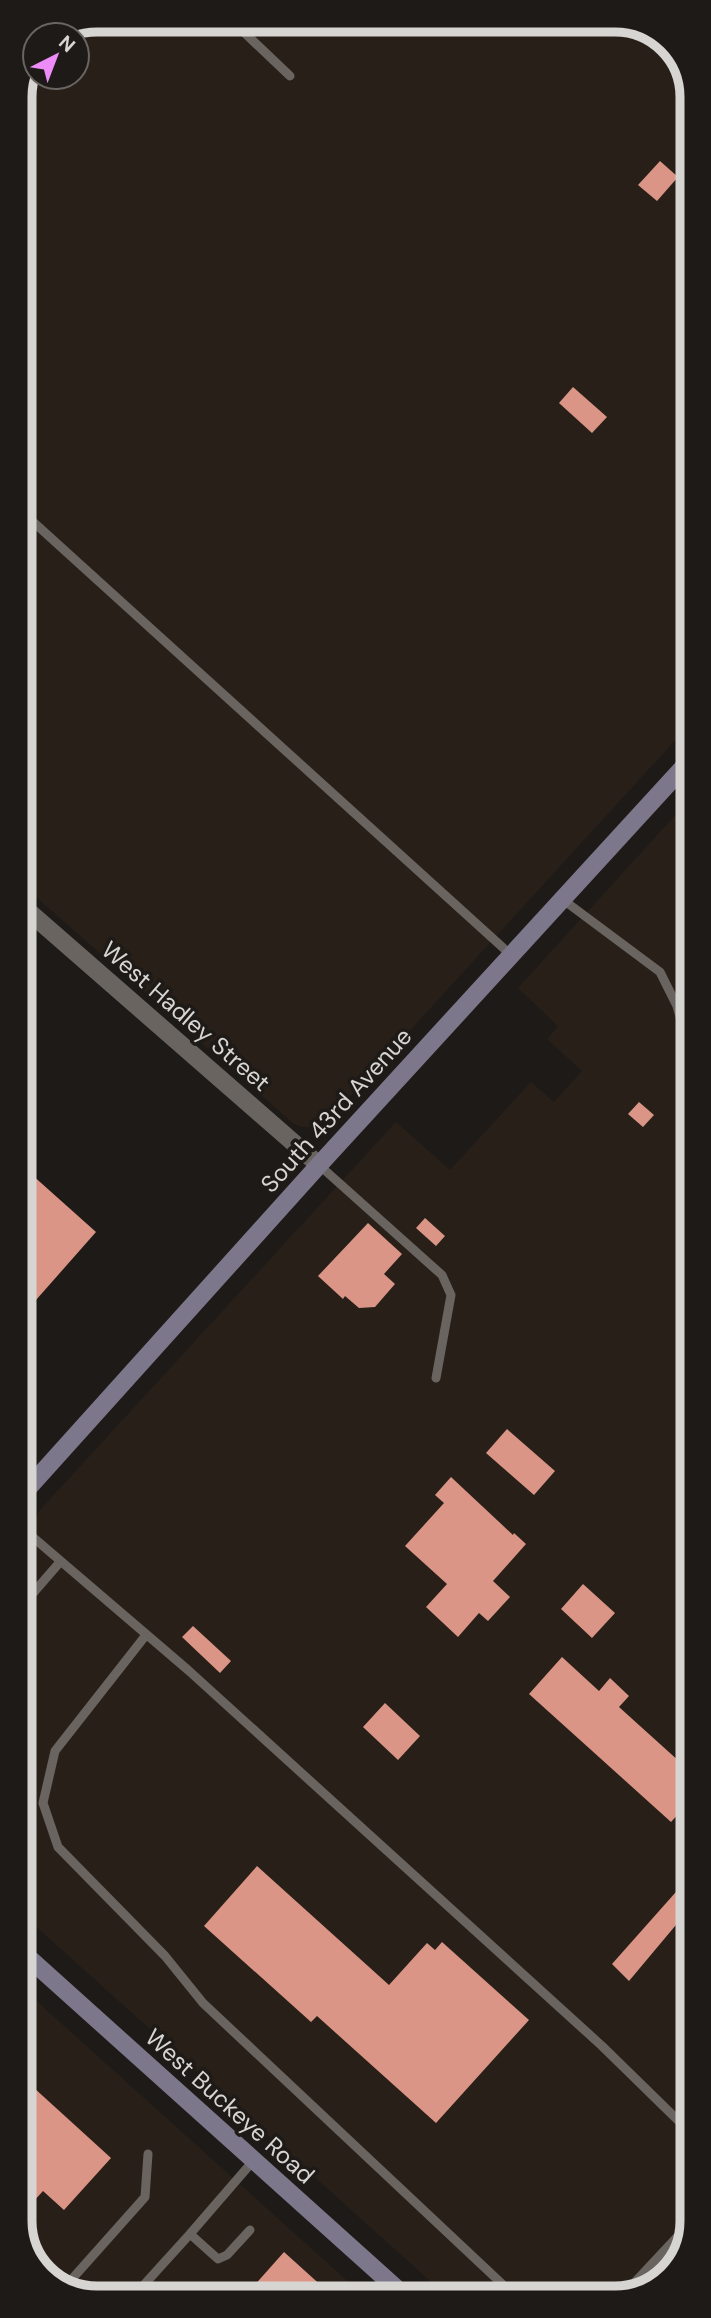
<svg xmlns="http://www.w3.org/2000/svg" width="711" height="2318" viewBox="0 0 711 2318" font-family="'DM Sans',sans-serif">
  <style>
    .built { fill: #282018 }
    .building { fill: #db9586 }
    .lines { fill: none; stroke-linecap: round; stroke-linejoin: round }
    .service { stroke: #696460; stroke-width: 9 }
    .minor { stroke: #696460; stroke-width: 18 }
    .secondary { stroke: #7c778b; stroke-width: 18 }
    .labels { text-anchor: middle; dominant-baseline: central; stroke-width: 7; stroke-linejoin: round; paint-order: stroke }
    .street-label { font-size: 24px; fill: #d7d5d2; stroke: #1e1a17 }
    .rim { fill: none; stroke: #d7d5d2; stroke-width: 9 }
  </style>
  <rect width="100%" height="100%" fill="#1e1a17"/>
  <!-- built -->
  <path class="built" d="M96 19H620L665 38 689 77 690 724 331 1117 315 1127H302L293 1123 20 883 19 92 35 57V77H77V35H58Z
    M690 799 692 2222 676 2269 634 2296 448 2297 21 1913V1544L40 1510 396 1122 450 1170 531 1082 554 1102 582 1071 547 1039 558 1026 518 988Z
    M21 1987 365 2297 91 2299 46 2280 22 2241Z"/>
  <!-- building -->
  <path class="building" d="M660 161 678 177 657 201 638 185Z
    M573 387 607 417 592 433 559 403Z
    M639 1102 654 1115 643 1127 628 1114Z
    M21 1165 96 1232 21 1317Z
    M425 1218 445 1236 436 1246 416 1228Z
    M368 1223 402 1254 384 1274 395 1284 375 1307 359 1308 345 1296 343 1299 318 1276Z
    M507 1429 555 1471 534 1495 486 1453Z
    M451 1477 513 1535 514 1533 526 1544 493 1581 510 1597 488 1621 479 1613 458 1637 426 1607 447 1584 405 1546 444 1503 435 1495Z
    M583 1584 615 1613 592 1638 561 1609Z
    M193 1626 231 1661 220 1673 182 1637Z
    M562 1657 599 1691 610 1678 629 1696 619 1707 691 1772V1800L671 1822 529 1694Z
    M385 1703 420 1736 398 1760 363 1727Z
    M257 1866 389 1985 427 1943 435 1950 442 1942 529 2020 436 2123 317 2016 311 2022 204 1926Z
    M691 1875V1907L629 1981 612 1964Z
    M22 2077 111 2158 64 2210 43 2191 22 2214Z
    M284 2252 335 2298H243Z"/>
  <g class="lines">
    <!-- service -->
    <path class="service" d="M230 19 290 76
      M20 510 511 955
      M562 899 660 972 677 1006 690 1053
      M319 1165 442 1275 451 1295 436 1378
      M21 1527 188 1670 602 2046 692 2134
      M21 1607 60 1562
      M146 1635 55 1751 43 1803 58 1847 165 1956 203 2003 516 2297
      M250 2230 227 2255 218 2259 190 2234 254 2160
      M64 2288 145 2197 148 2154
      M622 2296 692 2221
      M132 2298 190 2234"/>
    <!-- minor -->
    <path class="minor" d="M20 904 319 1165"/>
    <!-- secondary -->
    <path class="secondary" d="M21 1496 319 1165 690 760
      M21 1951 406 2297"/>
  </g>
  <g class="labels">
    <!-- street labels -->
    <g class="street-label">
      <text transform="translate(186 1016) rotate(41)">West Hadley Street</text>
      <text transform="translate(336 1110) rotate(-48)">South 43rd Avenue</text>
      <text transform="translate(230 2106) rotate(42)">West Buckeye Road</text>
    </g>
  </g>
  <!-- crop -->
  <path d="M0 0H711V2318H0ZM97 32H615A65 65 0 0 1 680 97V2221A65 65 0 0 1 615 2286H97A65 65 0 0 1 32 2221V97A65 65 0 0 1 97 32Z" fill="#1e1a17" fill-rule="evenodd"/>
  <path class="rim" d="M97 32H615A65 65 0 0 1 680 97V2221A65 65 0 0 1 615 2286H97A65 65 0 0 1 32 2221V97A65 65 0 0 1 97 32Z"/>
  <!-- north arrow -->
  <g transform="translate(56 56) rotate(42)"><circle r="33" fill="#1e1a17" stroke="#686562" stroke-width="2"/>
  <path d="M0-5L12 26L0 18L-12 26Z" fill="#ed8cf9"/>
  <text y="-10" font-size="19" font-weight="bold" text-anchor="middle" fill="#d7d5d2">N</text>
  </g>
</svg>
